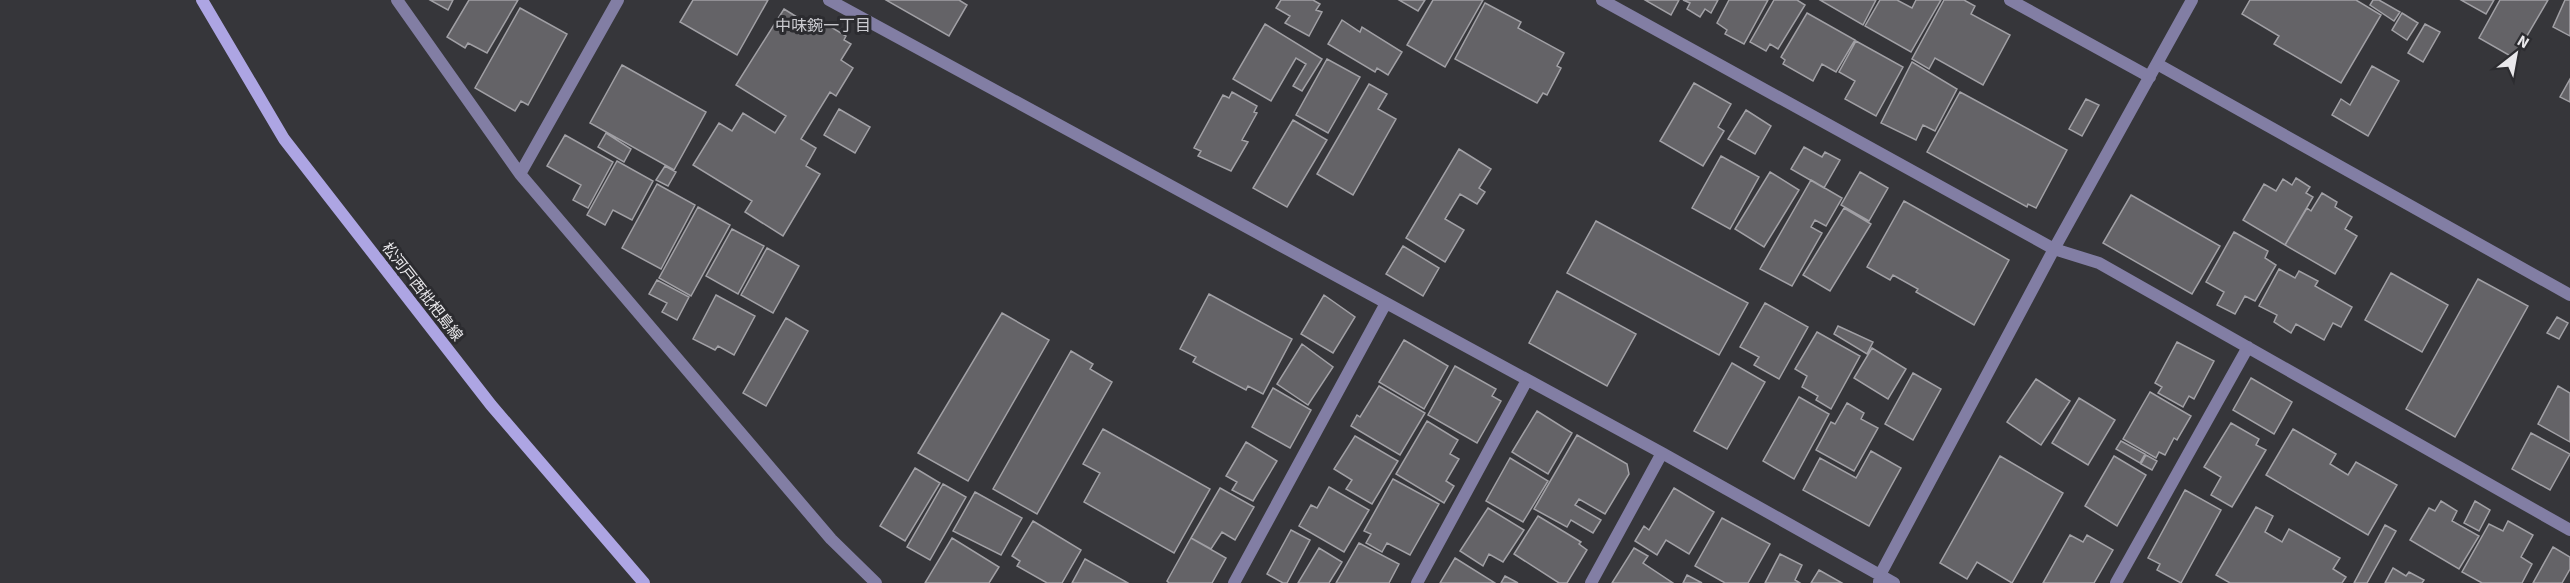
<svg xmlns="http://www.w3.org/2000/svg" width="2570" height="583" viewBox="0 0 2570 583" font-family="'Source Sans 3','Noto Sans JP',sans-serif">
  <style>
    .building { fill: #646367; stroke: #a1a0a5; stroke-width: 1.5 }
    .lines { fill: none; stroke-linecap: round; stroke-linejoin: round }
    .minor { stroke: #827ea4; stroke-width: 12 }
    .secondary { stroke: #ada5e3; stroke-width: 12 }
    .labels { text-anchor: middle; dominant-baseline: central; stroke-width: 6; stroke-linejoin: round; paint-order: stroke }
    .street-label { font-size: 15px; fill: #e9e8eb; stroke: #2c2c30 }
    .neighbourhood-label { font-size: 16px; fill: #ccccd1; stroke: #2c2c30 }
  </style>
  <rect width="100%" height="100%" fill="#36363a"/>
  <!-- building -->
  <path class="building" d="M430 0H453L448 10Z
    M469 0H518L487 53 468 43 465 48 447 37Z
    M693 0H768L737 55 680 22Z
    M886 0H959L967 5 949 36Z
    M1281 0H1313L1320 4 1316 10 1322 12 1309 36 1285 23 1290 16 1276 8Z
    M1399 0H1425L1418 11Z
    M1433 0H1483L1445 67 1407 45Z
    M1645 0H1679L1671 15Z
    M1683 0H1718L1711 13 1705 9 1700 17 1687 9 1690 3Z
    M1729 0H1768L1744 44 1725 34 1727 30 1717 23Z
    M1774 0H1797L1805 5 1778 49 1770 44 1766 51 1750 42Z
    M1820 0H1876L1863 25Z
    M1880 0H1897L1912 8 1916 0H1941L1911 52 1865 26Z
    M1944 0H1964L1975 6 1971 14 2010 35 1983 85 1935 58 1929 69 1912 59Z
    M2250 0H2356L2381 15 2341 83 2274 44 2279 36 2242 14Z
    M2373 0H2379L2400 12 2394 21 2370 5Z
    M2461 0H2494L2486 14Z
    M2500 0H2548L2514 58 2479 38Z
    M2565 0H2570V36L2553 27Z
    M1485 3 1521 22 1518 28 1564 53 1557 66 1561 68 1547 95 1543 93 1537 103 1455 59Z
    M520 8 567 34 528 105 521 101 515 111 475 88Z
    M784 9 821 32 826 24 846 36 844 40 851 44 841 60 853 68 836 96 830 92 801 139 816 148 806 166 820 174 783 236 745 212 752 201 693 165 719 123 732 131 743 113 775 133 786 116 736 85Z
    M1807 13 1855 40 1836 72 1822 64 1813 81 1783 64 1785 60 1781 57Z
    M2402 13 2418 23 2407 40 2392 30Z
    M1342 20 1360 32 1362 27 1402 52 1388 75 1377 68 1375 72 1328 44Z
    M1265 24 1322 59 1302 91 1293 86 1306 64 1296 58 1271 101 1233 79Z
    M2425 24 2440 32 2423 62 2408 53Z
    M1856 41 1903 67 1876 116 1845 99 1855 81 1839 72Z
    M1327 59 1360 77 1328 133 1296 115Z
    M1912 62 1957 89 1935 131 1923 125 1916 140 1881 123Z
    M622 65 706 112 674 170 590 123Z
    M2372 66 2399 81 2368 136 2332 115 2341 99 2350 105Z
    M2570 79V102L2560 97Z
    M1694 83 1731 104 1718 127 1724 131 1703 166 1660 141Z
    M1369 84 1387 94 1378 109 1396 119 1353 195 1317 174Z
    M1232 92 1257 106 1254 112 1257 113 1242 140 1248 142 1231 171 1198 156 1201 151 1194 148 1223 95 1229 98Z
    M1960 92 2067 150 2036 208 2028 204 2027 207 1927 152Z
    M2086 99 2099 105 2082 136 2069 129Z
    M839 109 870 127 855 153 824 135Z
    M1746 110 1771 126 1755 154 1728 139Z
    M1293 120 1327 140 1287 207 1253 188Z
    M606 133 631 149 624 162 598 147Z
    M565 135 613 162 588 208 573 200 581 185 547 166Z
    M1804 147 1822 157 1825 152 1840 160 1824 188 1791 169Z
    M1459 149 1491 169 1479 188 1485 192 1477 204 1460 194 1445 219 1464 230 1445 262 1406 238Z
    M1721 156 1759 177 1730 229 1692 208Z
    M617 161 653 181 632 220 613 210 605 225 587 215Z
    M665 166 676 172 668 186 656 180Z
    M1770 172 1799 190 1764 247 1735 229Z
    M1860 172 1888 188 1869 221 1841 205Z
    M2296 178 2310 187 2306 193 2313 197 2285 245 2243 220 2264 184 2276 191 2283 179 2292 185Z
    M1811 180 1842 198 1826 226 1815 220 1811 227 1822 233 1792 286 1760 269Z
    M657 184 695 205 661 269 622 248Z
    M2322 193 2337 202 2335 207 2352 217 2345 229 2357 236 2335 274 2285 245 2307 208 2311 211Z
    M2131 195 2220 246 2192 294 2103 243Z
    M1904 201 2009 260 1974 325 1916 292 1918 289 1893 275 1890 280 1867 267Z
    M698 207 730 225 691 296 659 278Z
    M1844 208 1871 224 1830 291 1803 275Z
    M1596 221 1748 303 1719 355 1567 273Z
    M732 229 764 246 738 294 706 276Z
    M2234 232 2268 251 2265 258 2276 265 2255 301 2245 296 2235 314 2217 305 2224 292 2206 282Z
    M1403 246 1439 268 1423 296 1386 274Z
    M767 248 799 266 773 313 741 295Z
    M2279 269 2295 278 2299 271 2318 281 2315 286 2352 307 2341 327 2333 323 2324 340 2296 324 2291 333 2274 322 2277 315 2259 306Z
    M2391 273 2448 305 2422 352 2365 320Z
    M2478 279 2528 306 2455 437 2406 409Z
    M657 280 689 297 677 320 662 312 667 303 649 294Z
    M1557 291 1636 334 1607 386 1529 343Z
    M1209 294 1292 339 1263 394 1248 386 1246 390 1193 362 1196 357 1180 349Z
    M716 295 755 316 734 355 718 346 715 350 693 339Z
    M1324 295 1355 317 1333 353 1301 334Z
    M1765 303 1808 327 1779 379 1754 365 1759 357 1740 347Z
    M1002 313 1049 340 968 481 918 453Z
    M2557 317 2568 323 2559 339 2547 333Z
    M786 318 808 331 766 406 743 393Z
    M1838 326 1873 342 1867 354 1834 334Z
    M1817 332 1860 356 1831 409 1816 400 1818 396 1802 387 1807 376 1795 369Z
    M1404 340 1448 366 1424 409 1379 382Z
    M2177 342 2214 361 2194 399 2189 396 2183 407 2158 393 2162 387 2155 383Z
    M1302 344 1333 367 1308 405 1277 384Z
    M1872 348 1906 369 1888 399 1854 378Z
    M1071 351 1093 364 1090 369 1112 382 1037 514 993 489Z
    M1732 363 1765 382 1727 449 1694 431Z
    M1455 366 1496 389 1492 396 1501 401 1477 443 1428 415Z
    M1913 373 1941 389 1913 440 1885 424Z
    M2251 378 2292 402 2274 434 2233 410Z
    M2036 379 2070 401 2041 445 2007 422Z
    M1379 386 1425 413 1400 455 1351 426 1357 415 1360 417Z
    M2558 386 2570 393V442L2538 424Z
    M1273 388 1311 410 1290 448 1252 427Z
    M2150 392 2191 416 2177 440 2174 438 2165 455 2159 452 2156 458 2123 439Z
    M1799 397 1829 414 1794 479 1763 461Z
    M2079 398 2115 420 2088 465 2052 443Z
    M1847 403 1864 413 1861 419 1878 428 1854 471 1816 450 1831 422 1835 424Z
    M1537 411 1572 433 1548 474 1512 452Z
    M1427 421 1458 440 1450 454 1459 459 1446 481 1454 486 1444 503 1396 474Z
    M2231 423 2259 439 2256 445 2266 450 2232 507 2211 495 2221 477 2204 467Z
    M1103 429 1210 489 1174 553 1084 502 1100 473 1083 464Z
    M2293 429 2336 454 2330 464 2348 475 2356 462 2397 485 2368 535 2266 475Z
    M2531 433 2570 454 2550 490 2512 469Z
    M1577 435 1627 464 1629 474 1605 514 1579 499 1575 505 1601 520 1593 533 1571 520 1567 527 1534 509Z
    M1355 436 1398 461 1372 504 1346 489 1352 480 1334 469Z
    M2121 441 2145 454 2140 463 2116 449Z
    M1246 442 1277 461 1253 501 1232 490 1237 482 1226 476Z
    M1871 451 1901 468 1869 526 1803 490 1820 458 1856 478Z
    M2146 455 2157 461 2152 470 2141 464Z
    M2000 456 2063 493 2012 583 1977 562 1967 579 1940 563Z
    M2114 456 2146 475 2117 526 2085 506Z
    M1510 458 1548 481 1523 522 1486 501Z
    M915 468 940 483 905 541 880 526Z
    M1393 479 1439 504 1410 555 1387 543 1382 552 1366 543 1371 534 1364 531Z
    M943 484 966 497 930 560 907 547Z
    M1329 487 1369 510 1344 552 1299 526 1311 505 1317 508Z
    M1220 488 1254 507 1235 540 1222 532 1211 549 1191 538Z
    M1674 488 1714 512 1689 554 1666 540 1657 555 1635 541 1644 526 1649 530Z
    M2185 490 2221 510 2181 583 2157 570 2160 564 2148 558Z
    M975 492 1022 518 1001 555 953 531Z
    M2441 501 2457 511 2452 521 2479 536 2459 569 2410 540 2429 508 2435 511Z
    M2475 501 2490 510 2479 531 2464 523Z
    M2256 507 2273 516 2265 532 2282 542 2289 529 2340 558 2333 569 2346 577 2342 583H2230L2216 575Z
    M1488 508 1524 530 1503 562 1489 554 1483 566 1460 551Z
    M1538 516 1581 542 1579 544 1587 550 1567 583H1559L1514 554Z
    M1722 518 1770 544 1748 583H1725L1695 566Z
    M1033 521 1081 550 1062 583H1047L1017 566 1020 561 1012 556Z
    M2508 521 2533 535 2521 557 2532 564 2522 583H2482L2462 572 2489 524 2503 531Z
    M2385 525 2396 531 2367 583H2354Z
    M1291 530 1310 540 1287 583H1283L1267 574Z
    M2070 535 2083 542 2087 535 2113 550 2094 583H2043Z
    M952 538 999 567 989 583H925Z
    M1191 538 1226 558 1212 583H1169L1167 581Z
    M1359 543 1399 564 1389 583H1336Z
    M2553 547 2570 557V569L2562 583H2533Z
    M1319 548 1342 562 1329 583H1298Z
    M1634 548 1648 556 1643 563 1673 583H1612Z
    M1780 554 1802 565 1795 580 1800 583H1765Z
    M1455 558 1495 583H1440Z
    M1085 559 1128 583H1072Z
    M2393 568 2406 576 2409 572 2424 580 2422 583H2385Z
    M1819 570 1842 583H1811Z
    M1687 575 1702 583H1683Z
    M1505 576 1518 583H1501Z"/>
  <g class="lines">
    <!-- minor -->
    <path class="minor" d="M397 0 520 174 831 539 876 583
      M829 0 1662 453 1894 583
      M1602 0 2054 249 2099 263 2570 530
      M2010 0 2150 77
      M2159 65 2570 295
      M520 174 618 0
      M1879 582 1880 575 2054 249 2192 0
      M1234 583 1386 303
      M1417 583 1527 380
      M1591 583 1662 453
      M2116 583 2248 347"/>
    <!-- secondary -->
    <path class="secondary" d="M202 0 284 139 491 405 644 583"/>
  </g>
  <g class="labels">
    <!-- street labels -->
    <g class="street-label">
      <text transform="translate(422 292) rotate(52)">松河戸西枇杷島線</text>
    </g>
    <!-- neighbourhood labels -->
    <g class="neighbourhood-label">
      <text x="823" y="26">中味鋺一丁目</text>
    </g>
  </g>
  <!-- north arrow -->
  <g transform="translate(2516 54) rotate(31)" stroke="#2c2c30" stroke-width="4.5" paint-order="stroke">
  <path d="M0-4.5L10 22L0 15L-10 22Z" fill="#e9e8eb"/>
  <text y="-9" font-size="16" font-weight="bold" text-anchor="middle" fill="#e9e8eb">N</text>
  </g>
</svg>
